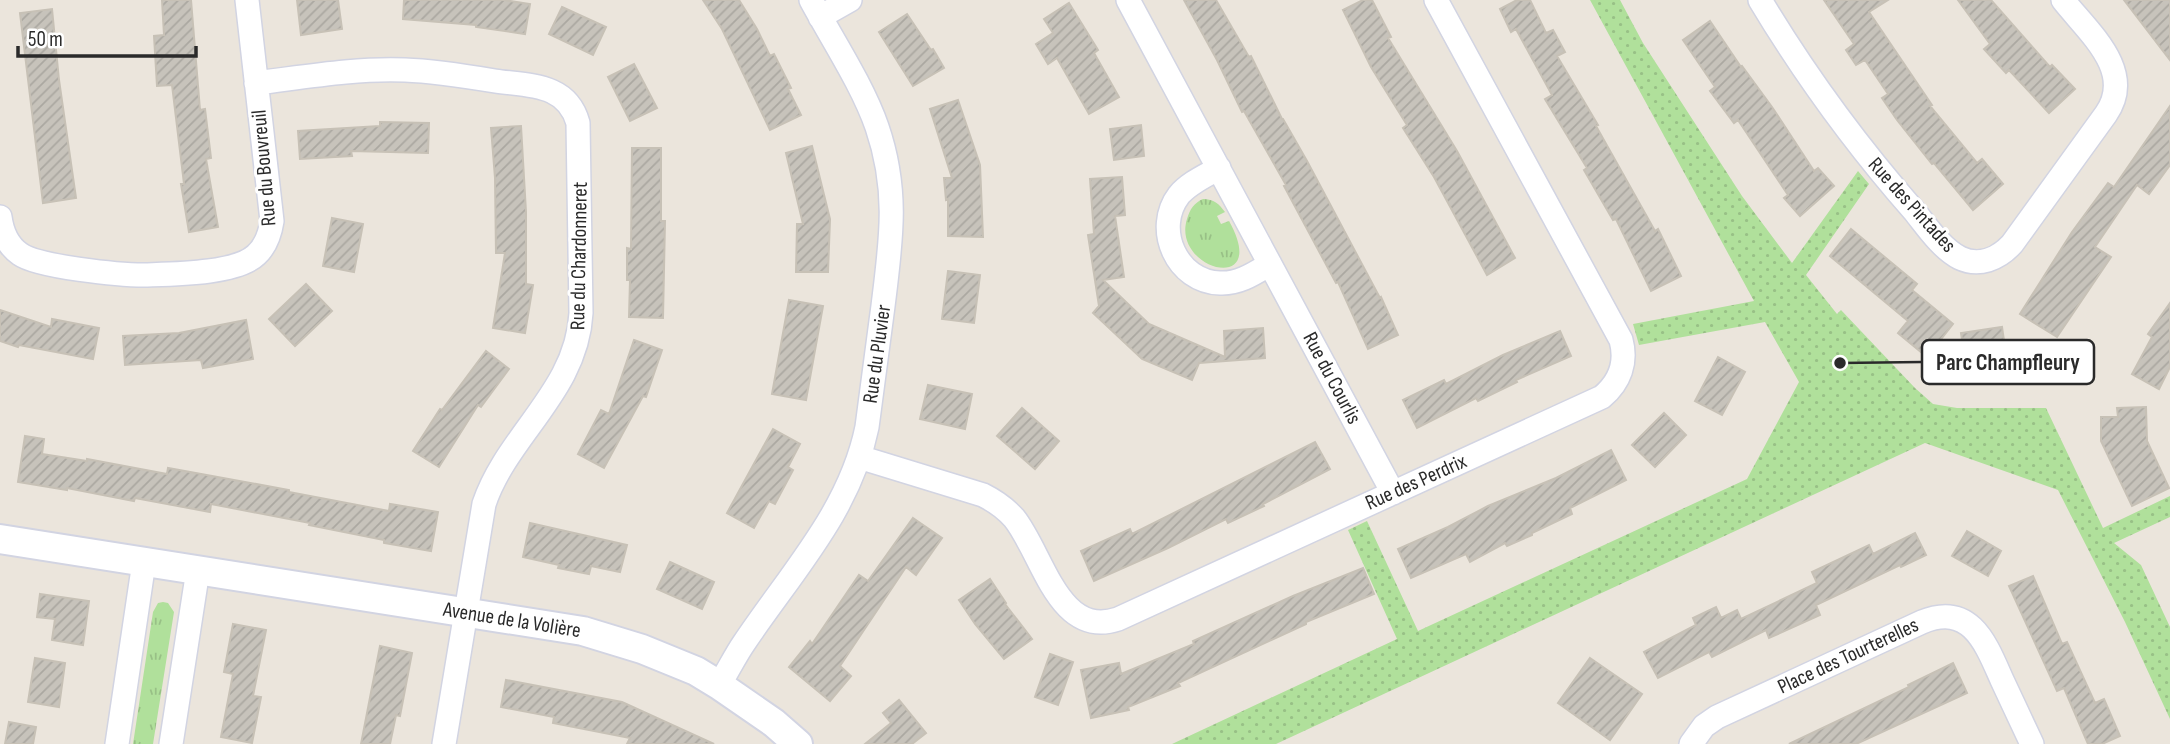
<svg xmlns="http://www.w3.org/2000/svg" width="2170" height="744" viewBox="0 0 2170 744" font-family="'Sofia Sans Condensed',sans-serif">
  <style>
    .grass { fill: url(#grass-tufts) }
    .park { fill: url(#park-dots) }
    .building { fill: url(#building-hatch); stroke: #c7c1b6; stroke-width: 2 }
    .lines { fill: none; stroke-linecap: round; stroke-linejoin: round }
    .minor-casing { stroke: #d2d4e2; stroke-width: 26 }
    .tertiary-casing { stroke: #d2d4e2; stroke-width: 32 }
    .minor { stroke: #fff; stroke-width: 23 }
    .tertiary { stroke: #fff; stroke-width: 28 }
    .labels { text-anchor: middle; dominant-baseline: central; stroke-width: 6; stroke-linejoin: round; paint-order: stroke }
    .street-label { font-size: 21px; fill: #2a2a2a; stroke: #fff }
    .leader { fill: none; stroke: #2a2a2a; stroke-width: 2.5 }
    .callout-dot { fill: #2a2a2a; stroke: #fff; stroke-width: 2.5 }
    .callout { fill: #fff; stroke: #2a2a2a; stroke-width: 2.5 }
    .callout-label { font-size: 23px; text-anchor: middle; font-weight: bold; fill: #2a2a2a }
  </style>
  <defs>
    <pattern id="grass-tufts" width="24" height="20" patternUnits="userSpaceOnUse" patternTransform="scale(1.75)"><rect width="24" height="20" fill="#b0e09b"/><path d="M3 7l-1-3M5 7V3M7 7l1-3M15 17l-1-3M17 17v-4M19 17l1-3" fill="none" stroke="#98c086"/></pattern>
    <pattern id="park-dots" width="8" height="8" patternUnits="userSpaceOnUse" patternTransform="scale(1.75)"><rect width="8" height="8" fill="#b0e09b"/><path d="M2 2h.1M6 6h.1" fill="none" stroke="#98c086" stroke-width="1.8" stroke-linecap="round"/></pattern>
    <pattern id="building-hatch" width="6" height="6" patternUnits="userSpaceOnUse" patternTransform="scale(1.75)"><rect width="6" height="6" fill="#c7c3bb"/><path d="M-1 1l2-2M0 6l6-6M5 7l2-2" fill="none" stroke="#aba8a1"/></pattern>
  </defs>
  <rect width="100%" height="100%" fill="#ebe5dc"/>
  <!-- grass -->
  <path class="grass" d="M1203 199C1214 199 1219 204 1225 212L1217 216 1221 224 1229 221C1271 296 1171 270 1187 219 1190 209 1194 203 1203 199Z
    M163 602 168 603 174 612 153 744H133L153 612 158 603Z"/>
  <!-- park -->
  <path class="park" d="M1590 0H1620L1643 43 1742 196 1792 263 1858 171 1869 184 1806 275 1837 314 1841 310 1915 388 1933 404 1957 408H2046L2103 528 2170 496V517L2114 543 2141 565 2170 627V719L2125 622 2058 490 1925 443 1276 744H1172L1397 639 1348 530 1367 521 1418 631 1747 479 1799 382 1765 322 1639 345 1633 324 1754 301Z"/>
  <!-- building -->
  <path class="building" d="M162 0H191L200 110 205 109 211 158 206 159 218 227 189 232 181 184H184L172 85 157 86 154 36 164 35Z
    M297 0H338L342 29 301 35Z
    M404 0H504L530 4 525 34 476 27V25L403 19Z
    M703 0H739L757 29 770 56 774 54 791 88 788 89 801 115 770 130 722 29Z
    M1184 0H1216L1249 57 1251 56 1282 119H1283L1307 161 1380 298 1381 297 1398 335 1368 349 1338 282 1336 283 1284 186 1286 185 1244 111 1242 112 1217 60Z
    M1363 0H1372L1391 37 1388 38 1457 151 1515 258 1487 275 1434 177 1403 128 1407 125 1371 67 1343 10Z
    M1517 0H1530L1546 33 1553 30 1565 52 1557 56 1598 125 1596 126 1655 231 1658 229 1681 276 1651 291 1616 219 1613 220 1584 170 1587 168 1545 99 1552 95 1516 29 1511 32 1500 9Z
    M1824 0H1888L1869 12 1932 105 1930 106 1977 163 1982 159 2003 184 1973 210 1934 163 1932 164 1897 120 1882 98 1888 94 1865 60 1856 65 1846 50 1854 44Z
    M1958 0H1991L2050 67 2052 65 2075 89 2049 113 2009 70 2006 73 1984 49 1990 44Z
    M2124 0H2170V60Z
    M1069 3 1098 50 1094 53 1119 97 1089 114 1057 58 1048 64 1036 44 1053 33 1044 19Z
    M562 7 606 27 593 55 549 34Z
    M52 9 59 80 76 198 43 203 20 13Z
    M907 14 931 50 933 49 944 68 913 86 879 32Z
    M1710 21 1741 67 1742 66 1772 107 1814 171 1818 168 1834 186 1800 216 1784 198 1788 195 1738 120 1734 123 1710 91 1715 87 1683 40Z
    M634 64 657 108 630 121 608 77Z
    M958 100 980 165 983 237 948 236V199L946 200 944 178H952L930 109Z
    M2170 106V165L2149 194 2137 185 2095 247 2111 257 2057 337 2020 314 2072 232 2108 183 2114 187Z
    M380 122 429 123 428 153 351 151 352 156 300 159 298 131 380 126Z
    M1141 125 1144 156 1114 160 1110 129Z
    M521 126 526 212V284L533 285 525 333 493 328 505 253H496L495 178 491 128Z
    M812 146 830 219 828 272H796L797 224H803L786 153Z
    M632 148H661V221H665L663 318 629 317 630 280H627V248L631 249Z
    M1122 177 1125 215 1115 216 1124 277 1103 280 1149 324 1225 357 1224 331 1263 328 1265 358 1199 363 1192 380 1142 359 1093 313 1099 306 1088 235 1094 234 1090 179Z
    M332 218 363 224 354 272 323 266Z
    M1851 229 1917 284 1912 290 1953 324 1927 357 1898 333 1908 321 1830 256Z
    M948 271 980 275 974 323 942 319Z
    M306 284 332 311 295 346 269 319Z
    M789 300 823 306 806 400 772 394Z
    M2170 303V367L2159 389 2132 374 2152 337 2148 334Z
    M0 310 51 327 52 319 99 328 93 359 19 345 18 347 0 341Z
    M246 320 253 359 203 368 201 360 125 365 123 336 179 333Z
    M2002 327 2009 375 1968 381 1961 333Z
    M1560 331 1571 356 1516 380 1517 382 1478 401 1476 398 1417 428 1403 400 1444 380 1446 384 1503 355Z
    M634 340 662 350 646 397 643 396 604 468 578 454 601 410 609 414Z
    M486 351 509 369 481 407 478 405 439 467 413 451 440 409 442 410Z
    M1718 357 1745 372 1722 415 1695 401Z
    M928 385 972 394 965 429 920 419Z
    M2146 407 2147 441 2169 488 2132 506 2101 441V417H2118L2117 408Z
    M1022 408 1059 441 1035 469 997 436Z
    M1664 413 1686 435 1655 467 1632 445Z
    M773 429 800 444 788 467 793 470 775 504 769 501 754 528 727 513Z
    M25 436 44 439 42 454 87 461V459L167 474 168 468 289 490V492L389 511 390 504 438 512 431 551 384 543V540L309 525 310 523 211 504 210 512 135 498 134 501 67 488V490L18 482Z
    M1315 442 1330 469 1263 504 1264 506 1228 523 1226 519 1168 548 1094 581 1081 551 1130 529 1132 534Z
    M1611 450 1626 480 1570 508 1572 514 1532 533V535L1507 546 1505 543 1470 562 1466 554 1411 578 1398 549 1448 527 1488 506 1556 478Z
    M913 518 942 538 916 575 906 567 840 666 851 676 830 701 789 667 810 641 812 644 859 575 868 581Z
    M530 523 627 545 620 572 591 566 589 574 558 568 559 565 523 557Z
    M1967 531 2001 551 1988 576 1952 556Z
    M1915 533 1926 555 1901 567 1900 565 1816 605 1820 615 1769 638 1766 630 1712 657 1709 652 1658 678 1644 652 1696 625 1693 618 1716 607 1721 618 1737 610 1741 619 1817 583 1812 572 1869 545 1873 554Z
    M670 562 714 582 702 609 657 589Z
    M1363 568 1374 594 1306 622V624L1178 683 1180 686 1128 707 1129 710 1091 718 1081 670 1119 663 1121 674 1194 644 1193 641 1293 596Z
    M2033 576 2062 644 2067 642 2095 703 2104 699 2120 736 2102 744H2088L2064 688 2057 691 2009 586Z
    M990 579 1006 603 1005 604 1032 639 1004 659 975 624 959 600Z
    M40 594 89 601 83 645 52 640 55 619 37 617Z
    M233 624 266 630 253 696 261 697 252 743 221 737 233 674 224 672Z
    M380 646 412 653 400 716 396 715 390 744H361Z
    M1050 654 1073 662 1058 705 1035 697Z
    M35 658 65 663 59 707 28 702Z
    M1590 658 1642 694 1610 740 1558 703Z
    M1953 663 1967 693 1856 744H1789L1909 687 1908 685Z
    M506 680 622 702 714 744H627L630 738 553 723 554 717 501 707Z
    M899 700 926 733 912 744H865L891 723 883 713Z
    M9 722 36 727 33 744H5Z"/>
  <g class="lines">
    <defs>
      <path id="minor" d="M1128 0 1393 493
        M1760 0C1805 75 1857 146 1915 212 1927 227 1942 249 1960 258 1979 267 1998 259 2012 244L2106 114C2136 71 2088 32 2063 0
        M820 17 850 0
        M256 83C305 77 355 68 405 70 435 71 465 76 495 81 529 86 567 83 578 123L581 313C577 391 507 435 484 504L444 744
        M1219 168C1205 176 1189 183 1179 195 1153 229 1177 282 1220 283 1239 284 1255 273 1270 264
        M0 217C2 232 7 245 20 254 38 267 120 275 144 275 172 274 236 274 256 255 266 246 270 234 272 221L247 0
        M859 457 983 495C995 501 1005 508 1014 518 1043 554 1058 639 1118 619L1602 397C1620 382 1627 362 1621 340L1436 0
        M719 685C728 671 735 656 744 643 790 574 850 511 867 427 872 387 878 346 883 306 891 241 899 191 877 127 863 86 832 39 811 0
        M117 744 144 562
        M171 744 198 570
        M1691 744 1704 726 1717 717 1922 622C1971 602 1986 644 2002 680 2012 701 2022 723 2032 744"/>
      <path id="tertiary" d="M0 539 583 631 642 649 696 671 719 685 774 723 798 744"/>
    </defs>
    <!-- minor casing -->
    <use href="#minor" class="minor-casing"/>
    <!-- tertiary casing -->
    <use href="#tertiary" class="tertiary-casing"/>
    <!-- minor -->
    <use href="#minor" class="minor"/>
    <!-- tertiary -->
    <use href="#tertiary" class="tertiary"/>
  </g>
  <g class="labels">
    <!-- street labels -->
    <g class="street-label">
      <text transform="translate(264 168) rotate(-95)">Rue du Bouvreuil</text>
      <text transform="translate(1912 205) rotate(48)">Rue des Pintades</text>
      <text transform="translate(579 256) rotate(-89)">Rue du Chardonneret</text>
      <text transform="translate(877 354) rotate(-82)">Rue du Pluvier</text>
      <text transform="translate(1332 378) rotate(62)">Rue du Courlis</text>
      <text transform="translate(1416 482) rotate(-24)">Rue des Perdrix</text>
      <text transform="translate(512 620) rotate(9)">Avenue de la Volière</text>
      <text transform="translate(1848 656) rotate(-25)">Place des Tourterelles</text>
    </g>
  </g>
  <!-- callouts -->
  <path class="leader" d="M1840 363L1922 362"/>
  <circle class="callout-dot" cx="1840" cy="363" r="7"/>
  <rect class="callout" x="1922" y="340" width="172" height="44" rx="7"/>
  <g class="callout-label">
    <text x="2008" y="370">Parc Champfleury</text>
  </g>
  <!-- scale -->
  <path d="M18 46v10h178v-10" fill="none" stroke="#2a2a2a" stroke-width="3.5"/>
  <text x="28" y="46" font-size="21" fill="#2a2a2a" stroke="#ffffff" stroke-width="5" paint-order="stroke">50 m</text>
</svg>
